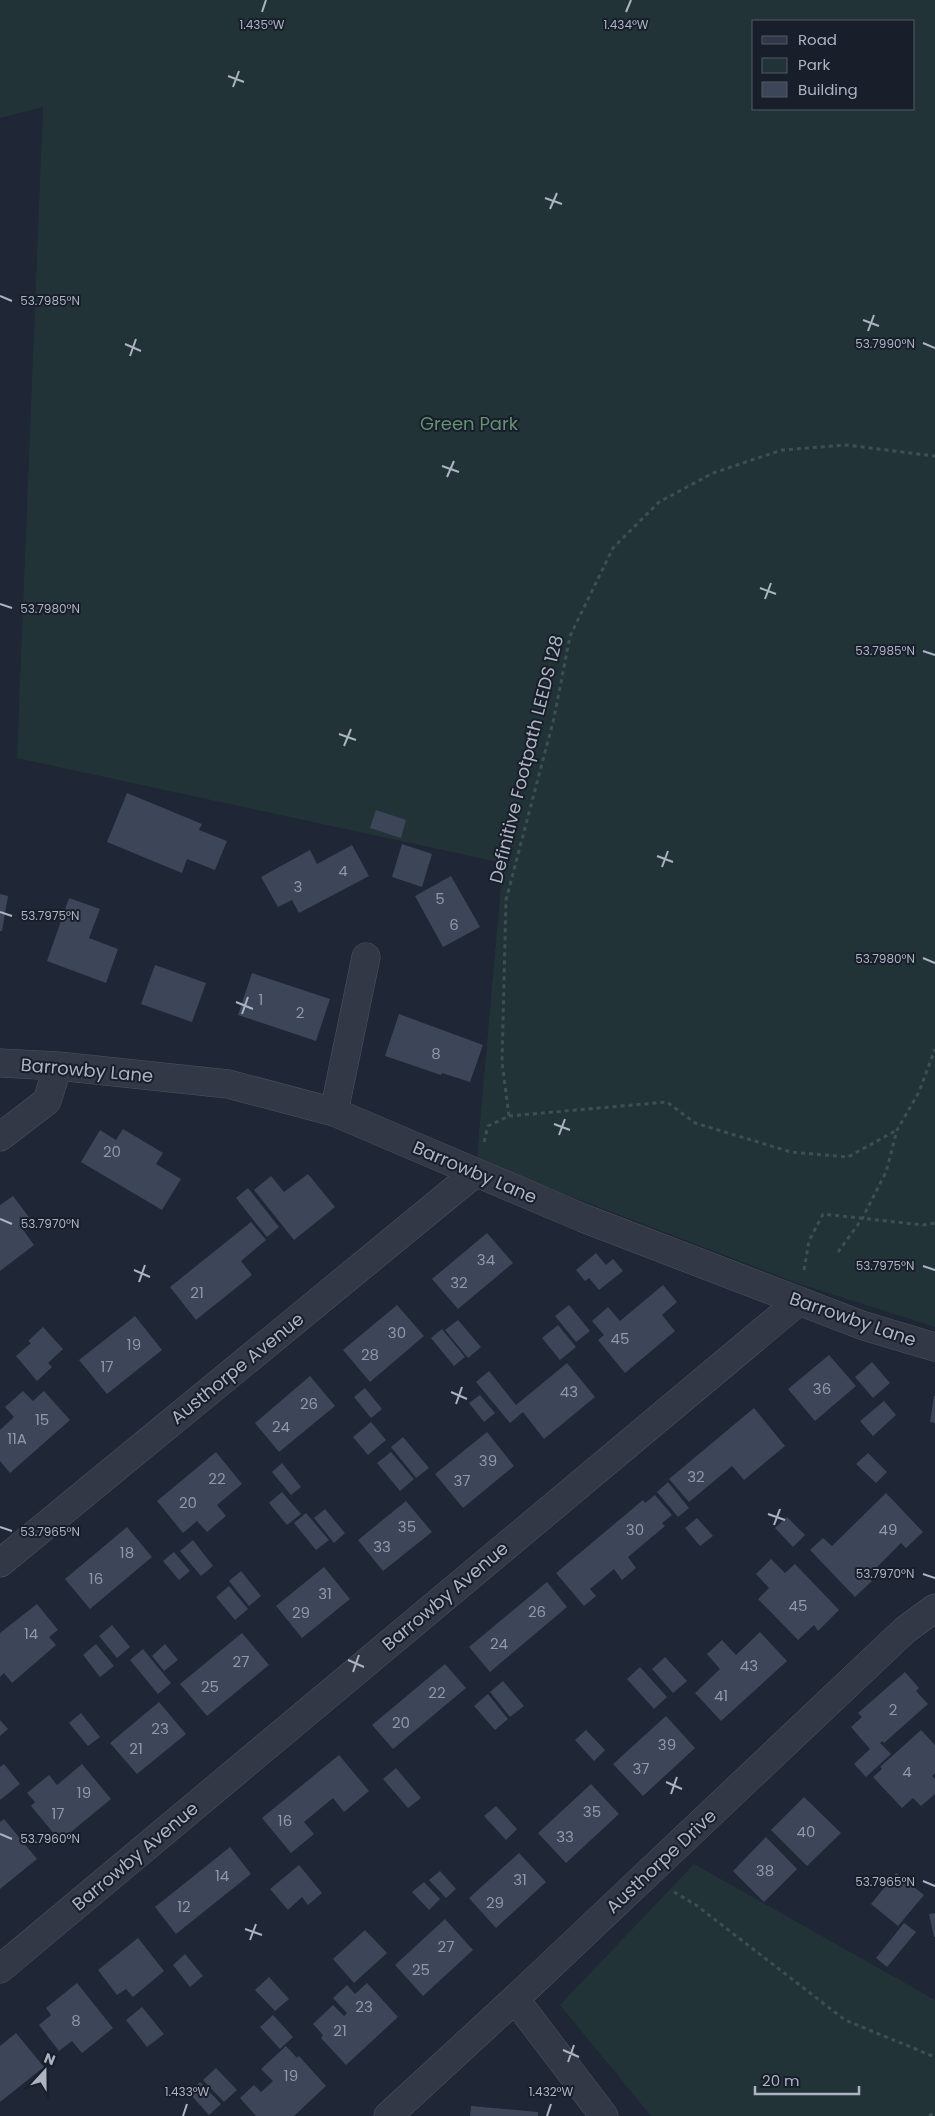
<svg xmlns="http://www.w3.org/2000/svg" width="935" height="2116" viewBox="0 0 935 2116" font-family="Poppins,sans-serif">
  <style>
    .green { fill: #223337; fill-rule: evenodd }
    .building { fill: #3d4658 }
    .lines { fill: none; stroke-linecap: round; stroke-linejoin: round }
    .minor-casing { stroke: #4d5361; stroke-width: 29 }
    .path { stroke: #3e4f53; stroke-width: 3; stroke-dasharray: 4 4; stroke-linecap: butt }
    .minor { stroke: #323845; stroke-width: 28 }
    .ticks { fill: none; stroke: #acb3c3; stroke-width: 2 }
    .labels { text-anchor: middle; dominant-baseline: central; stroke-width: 4; stroke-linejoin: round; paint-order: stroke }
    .number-label { font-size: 15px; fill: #9098a8 }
    .park-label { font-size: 18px; fill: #659273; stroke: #181e2a }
    .street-label { font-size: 18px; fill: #acb3c3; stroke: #181e2a }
    .ticks-label { font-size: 12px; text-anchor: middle; fill: #acb3c3; stroke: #181e2a; stroke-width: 4; stroke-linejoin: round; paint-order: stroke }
  </style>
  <rect width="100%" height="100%" fill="#1f2635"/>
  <!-- green -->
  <path class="green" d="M0 0H935V1327L797 1283 523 1178 477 1157 503 863 17 758 43 107 0 118ZM754 21H914V109H754Z
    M694 1864 935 2000V2116H651L560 2005Z"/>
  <!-- building -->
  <path class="building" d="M127 793 202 824 199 830 227 841 215 870 187 859 182 873 107 842Z
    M376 810 406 820 401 838 370 828Z
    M402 844 432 854 422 887 392 877Z
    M352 845 369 876 299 913 292 900 278 907 261 877 310 850 317 864Z
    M451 876 480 927 443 947 415 896Z
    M0 894 8 896 2 931H0Z
    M69 898 100 909 89 938 118 949 106 983 47 961Z
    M155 965 206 983 192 1022 141 1004Z
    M252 973 330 999 316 1041 238 1015Z
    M399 1014 483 1045 470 1082 442 1073 441 1075 385 1056Z
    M123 1129 163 1153 156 1164 181 1179 162 1210 81 1162 100 1130 116 1140Z
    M308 1174 335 1207 294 1240 254 1190 271 1176 284 1192Z
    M248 1188 279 1227 267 1237 236 1198Z
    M13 1196 31 1220 21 1227 34 1245 0 1271V1205Z
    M251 1222 266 1240 241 1261 252 1275 196 1320 170 1287Z
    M487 1233 513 1263 458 1309 432 1279Z
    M596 1253 606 1265 613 1259 623 1271 599 1290 589 1278 585 1281 576 1270Z
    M663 1285 677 1302 662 1315 675 1331 625 1373 598 1340 604 1335 592 1321 608 1307 620 1321Z
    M397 1305 424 1336 370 1382 343 1350Z
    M569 1305 590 1331 576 1342 555 1316Z
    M135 1316 162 1350 107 1394 79 1360Z
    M458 1320 481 1347 468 1358 445 1330Z
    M558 1325 576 1347 560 1360 542 1338Z
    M43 1327 63 1349 48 1363 52 1367 37 1381 16 1356 31 1343 28 1341Z
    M442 1329 465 1357 454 1366 431 1338Z
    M829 1355 856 1386 815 1421 788 1389Z
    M872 1362 890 1383 873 1398 855 1377Z
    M567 1363 595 1397 544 1439 523 1412 510 1423 476 1382 489 1371 516 1405Z
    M310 1376 335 1406 279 1452 255 1423Z
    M365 1388 382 1409 371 1418 354 1397Z
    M23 1391 33 1401 44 1391 70 1420 10 1473 0 1461V1430L14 1417 5 1407Z
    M480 1395 495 1413 484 1422 469 1403Z
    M934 1396H935V1423L930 1422Z
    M884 1401 896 1415 873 1436 860 1421Z
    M754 1408 785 1446 744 1480 732 1466 689 1502 669 1479Z
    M371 1422 386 1440 368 1455 353 1437Z
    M487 1432 514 1466 463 1508 435 1474Z
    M403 1437 429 1468 416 1478 391 1447Z
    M216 1452 242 1484 217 1505 226 1516 207 1532 197 1521 183 1533 157 1501Z
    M391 1452 414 1479 400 1491 377 1463Z
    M868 1453 887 1472 876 1483 856 1464Z
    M282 1463 301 1487 291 1495 272 1472Z
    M668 1482 689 1508 678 1517 657 1492Z
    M282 1492 301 1514 287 1525 269 1503Z
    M886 1493 923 1532 906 1548 901 1543 867 1577 872 1581 855 1597 810 1550 823 1538 832 1546Z
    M655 1495 672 1515 662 1523 665 1526 628 1557 636 1568 622 1580 614 1569 590 1589 596 1596 584 1606 556 1573 643 1500 645 1503Z
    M406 1501 432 1532 383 1571 358 1540Z
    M325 1509 345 1533 334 1543 314 1518Z
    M306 1513 329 1540 316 1550 294 1523Z
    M787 1517 805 1535 793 1547 775 1528Z
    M697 1518 713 1536 700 1546 685 1528Z
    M127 1527 152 1557 90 1609 65 1579Z
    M193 1540 213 1566 201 1576 180 1551Z
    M174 1552 190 1571 179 1580 163 1561Z
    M771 1559 785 1573 795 1564 839 1610 818 1631 814 1625 798 1640 758 1599 769 1588 756 1574Z
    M324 1567 350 1599 302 1638 276 1606Z
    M241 1571 261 1596 249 1606 229 1581Z
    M547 1582 567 1607 490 1672 469 1647Z
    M229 1586 248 1609 235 1620 216 1597Z
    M37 1604 58 1630 49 1637 56 1645 12 1683 4 1673 0 1677V1633Z
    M112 1625 130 1647 117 1658 99 1636Z
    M760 1632 787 1661 721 1721 695 1693 720 1669 707 1654 722 1640 736 1655Z
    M242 1633 269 1665 207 1716 180 1684Z
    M96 1644 114 1666 100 1677 83 1655Z
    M165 1644 178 1660 164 1671 152 1656Z
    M143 1649 171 1683 158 1694 130 1660Z
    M665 1657 687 1681 673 1693 652 1669Z
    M445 1664 466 1688 393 1749 372 1725Z
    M640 1667 667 1697 654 1709 627 1679Z
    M905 1672 919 1688 916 1691 928 1704 884 1743 882 1741 880 1743 891 1754 866 1777 854 1764 870 1749 851 1727 862 1717 858 1713Z
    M503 1681 524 1706 510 1717 490 1692Z
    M488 1694 508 1719 495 1730 474 1706Z
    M159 1702 186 1734 137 1774 110 1743Z
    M81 1713 100 1737 88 1746 69 1723Z
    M666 1716 695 1748 643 1796 613 1764Z
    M0 1720 8 1729 0 1736Z
    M586 1730 605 1750 594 1761 575 1740Z
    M921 1730 935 1745V1773L932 1776 935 1779V1794L921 1806 913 1798 902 1808 873 1777 882 1769 880 1767Z
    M339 1755 369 1791 344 1812 333 1798 304 1822 314 1834 291 1853 262 1818Z
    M4 1764 20 1784 0 1800V1767Z
    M82 1764 111 1799 60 1841 31 1806 35 1802 27 1793 49 1775 57 1785Z
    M396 1768 421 1798 408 1808 383 1779Z
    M591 1784 619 1814 566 1863 538 1833Z
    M804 1797 841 1833 807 1866 771 1830Z
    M496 1806 517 1829 506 1840 484 1816Z
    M4 1819 37 1859 0 1889V1822Z
    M766 1837 797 1869 764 1902 733 1871Z
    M230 1847 251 1874 176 1934 155 1907Z
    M519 1853 546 1882 496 1928 469 1898Z
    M299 1865 322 1893 308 1905 302 1897 288 1910 270 1889Z
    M440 1871 456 1889 446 1898 429 1880Z
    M896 1873 924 1895 898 1926 871 1904Z
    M424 1882 440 1899 429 1910 412 1892Z
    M935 1913V1937H934L929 1914Z
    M445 1919 473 1950 423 1996 395 1965Z
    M904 1923 916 1932 887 1967 876 1958Z
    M365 1930 387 1953 354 1983 333 1959Z
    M138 1938 164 1971 133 1997 126 1989 117 1995 98 1970Z
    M185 1954 203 1976 190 1987 173 1965Z
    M269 1977 289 1999 275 2011 255 1990Z
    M77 1983 113 2028 82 2053 72 2041 59 2051 39 2025 51 2015 46 2008Z
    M367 1983 398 2017 346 2065 321 2038 323 2035 313 2024 333 2005 344 2016 347 2013 333 1998 347 1985 355 1994Z
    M142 2007 164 2034 147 2047 126 2020Z
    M273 2015 293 2037 280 2049 260 2027Z
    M16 2033 44 2067 0 2102V2046Z
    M286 2046 297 2058 299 2056 326 2086 294 2116H256L240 2098 254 2085 261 2092 273 2081 261 2069Z
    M216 2068 237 2090 224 2102 203 2080Z
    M200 2082 221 2104 209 2115 189 2093Z
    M471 2106 538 2112V2116H470Z"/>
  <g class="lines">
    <defs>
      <path id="minor" d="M0 1063 58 1066 228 1084 334 1112 583 1218 864 1326 935 1347
        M334 1112 366 957
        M0 1137 47 1101 58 1066
        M0 1563 475 1173
        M0 1969 799 1301
        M515 1999 604 2116
        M388 2116 515 1999 905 1630 935 1608"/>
    </defs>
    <!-- minor casing -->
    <use href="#minor" class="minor-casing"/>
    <!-- path -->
    <path class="path" d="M509 1116 667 1102 695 1123 791 1152 848 1157 897 1130
      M484 1142 488 1126 509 1116 502 1062 506 900 554 718 570 636 613 548 659 502 713 473 782 450 846 445 935 456
      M838 1252 862 1219 886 1172 897 1130 919 1092 935 1049
      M804 1270 809 1241 823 1214 923 1225 935 1223
      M674 1892 696 1905 845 2020 935 2057
      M929 2116 935 2112"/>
    <!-- minor -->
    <use href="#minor" class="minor"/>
  </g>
  <!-- ticks -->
  <path class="ticks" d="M262 12 266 0M626 12 631 0M228 76 244 82M233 87 239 71M545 198 562 204M550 209 557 193M0 296 12 301M863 320 879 326M868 331 874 315M923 343 935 348M125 344 141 351M130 356 136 339M442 466 459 472M447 477 454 461M760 588 776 594M765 599 771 583M0 604 12 608M923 651 935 655M339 734 356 740M344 746 351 729M657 856 673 862M662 867 668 851M0 912 12 916M923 958 935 963M236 1002 253 1009M242 1014 248 997M554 1124 570 1130M559 1135 565 1119M0 1219 12 1224M923 1266 935 1270M134 1270 150 1277M139 1282 145 1265M451 1392 467 1399M456 1404 462 1387M768 1514 785 1520M774 1525 780 1509M0 1527 12 1531M923 1574 935 1578M348 1660 364 1667M353 1672 359 1655M666 1782 682 1789M671 1794 677 1777M0 1834 12 1839M923 1881 935 1886M245 1929 262 1935M250 1940 256 1924M563 2050 579 2057M568 2062 574 2045M183 2116 187 2104M547 2116 551 2104"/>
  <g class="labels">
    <!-- number labels -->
    <g class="number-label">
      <text x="343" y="870">4</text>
      <text x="298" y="886">3</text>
      <text x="440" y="898">5</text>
      <text x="454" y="924">6</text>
      <text x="261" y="999">1</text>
      <text x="300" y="1012">2</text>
      <text x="436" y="1053">8</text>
      <text x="112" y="1151">20</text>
      <text x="486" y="1259">34</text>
      <text x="459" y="1282">32</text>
      <text x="197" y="1292">21</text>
      <text x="397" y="1332">30</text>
      <text x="620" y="1338">45</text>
      <text x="134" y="1344">19</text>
      <text x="370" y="1354">28</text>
      <text x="107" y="1366">17</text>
      <text x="822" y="1388">36</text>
      <text x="569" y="1391">43</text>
      <text x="309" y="1403">26</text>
      <text x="42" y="1419">15</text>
      <text x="281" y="1426">24</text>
      <text x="17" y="1438">11A</text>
      <text x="488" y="1460">39</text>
      <text x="696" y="1476">32</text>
      <text x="217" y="1478">22</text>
      <text x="462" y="1480">37</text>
      <text x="188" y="1502">20</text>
      <text x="407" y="1526">35</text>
      <text x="635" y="1529">30</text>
      <text x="888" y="1529">49</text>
      <text x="382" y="1546">33</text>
      <text x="127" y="1552">18</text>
      <text x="96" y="1578">16</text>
      <text x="325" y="1593">31</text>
      <text x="798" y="1605">45</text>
      <text x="537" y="1611">26</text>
      <text x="301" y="1612">29</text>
      <text x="31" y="1633">14</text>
      <text x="499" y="1643">24</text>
      <text x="241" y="1661">27</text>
      <text x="749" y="1665">43</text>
      <text x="210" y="1686">25</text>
      <text x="437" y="1692">22</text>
      <text x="721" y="1695">41</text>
      <text x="893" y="1709">2</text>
      <text x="401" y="1722">20</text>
      <text x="160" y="1728">23</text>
      <text x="667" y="1744">39</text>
      <text x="136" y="1748">21</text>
      <text x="641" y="1768">37</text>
      <text x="907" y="1771">4</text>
      <text x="84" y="1792">19</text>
      <text x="592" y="1811">35</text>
      <text x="58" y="1813">17</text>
      <text x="285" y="1820">16</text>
      <text x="806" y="1831">40</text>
      <text x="565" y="1836">33</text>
      <text x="765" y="1870">38</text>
      <text x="222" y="1875">14</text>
      <text x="520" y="1879">31</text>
      <text x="495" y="1902">29</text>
      <text x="184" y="1906">12</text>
      <text x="446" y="1946">27</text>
      <text x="421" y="1969">25</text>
      <text x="364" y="2006">23</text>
      <text x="76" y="2020">8</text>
      <text x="340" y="2030">21</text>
      <text x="291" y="2075">19</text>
    </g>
    <!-- park labels -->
    <g class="park-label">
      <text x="469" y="423">Green Park</text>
    </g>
    <!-- street labels -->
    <g class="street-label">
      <text transform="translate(526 759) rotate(-76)">Definitive Footpath LEEDS 128</text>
      <text transform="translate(87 1070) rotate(5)">Barrowby Lane</text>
      <text transform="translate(475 1172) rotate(23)">Barrowby Lane</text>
      <text transform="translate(853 1319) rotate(19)">Barrowby Lane</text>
      <text transform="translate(237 1368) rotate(-39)">Austhorpe Avenue</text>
      <text transform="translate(445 1596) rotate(-40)">Barrowby Avenue</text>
      <text transform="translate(135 1856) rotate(-40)">Barrowby Avenue</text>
      <text transform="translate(661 1861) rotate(-43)">Austhorpe Drive</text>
    </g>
  </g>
  <g class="ticks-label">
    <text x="262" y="29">1.435°W</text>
    <text x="626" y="29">1.434°W</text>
    <text x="50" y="305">53.7985°N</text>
    <text x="885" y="348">53.7990°N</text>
    <text x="50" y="613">53.7980°N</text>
    <text x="885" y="655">53.7985°N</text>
    <text x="50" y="920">53.7975°N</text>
    <text x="885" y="963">53.7980°N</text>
    <text x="50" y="1228">53.7970°N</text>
    <text x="885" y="1270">53.7975°N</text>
    <text x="50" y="1536">53.7965°N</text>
    <text x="885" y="1578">53.7970°N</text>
    <text x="50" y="1843">53.7960°N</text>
    <text x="885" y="1886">53.7965°N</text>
    <text x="187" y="2096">1.433°W</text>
    <text x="551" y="2096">1.432°W</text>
  </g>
  <!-- legend -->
  <rect x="752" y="20" width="162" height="90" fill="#181e2a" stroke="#535a67"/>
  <rect x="762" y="36" width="25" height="8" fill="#323845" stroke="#535a67"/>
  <text x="798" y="45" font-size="15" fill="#acb3c3">Road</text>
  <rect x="762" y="58" width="25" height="15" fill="#223337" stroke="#535a67"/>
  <text x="798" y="70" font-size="15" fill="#acb3c3">Park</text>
  <rect x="762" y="82" width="25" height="15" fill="#3d4658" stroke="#535a67"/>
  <text x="798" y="95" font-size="15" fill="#acb3c3">Building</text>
  <!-- north arrow -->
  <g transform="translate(45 2071) rotate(21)" stroke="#181e2a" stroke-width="4" paint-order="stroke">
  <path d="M0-4L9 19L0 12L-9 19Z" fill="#acb3c3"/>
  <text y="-8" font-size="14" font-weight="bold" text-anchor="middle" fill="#acb3c3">N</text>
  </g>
  <!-- scale -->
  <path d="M755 2086v8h104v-8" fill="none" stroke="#acb3c3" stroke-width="2.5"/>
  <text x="762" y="2086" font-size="15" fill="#acb3c3" stroke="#181e2a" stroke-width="4" paint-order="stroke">20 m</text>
</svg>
